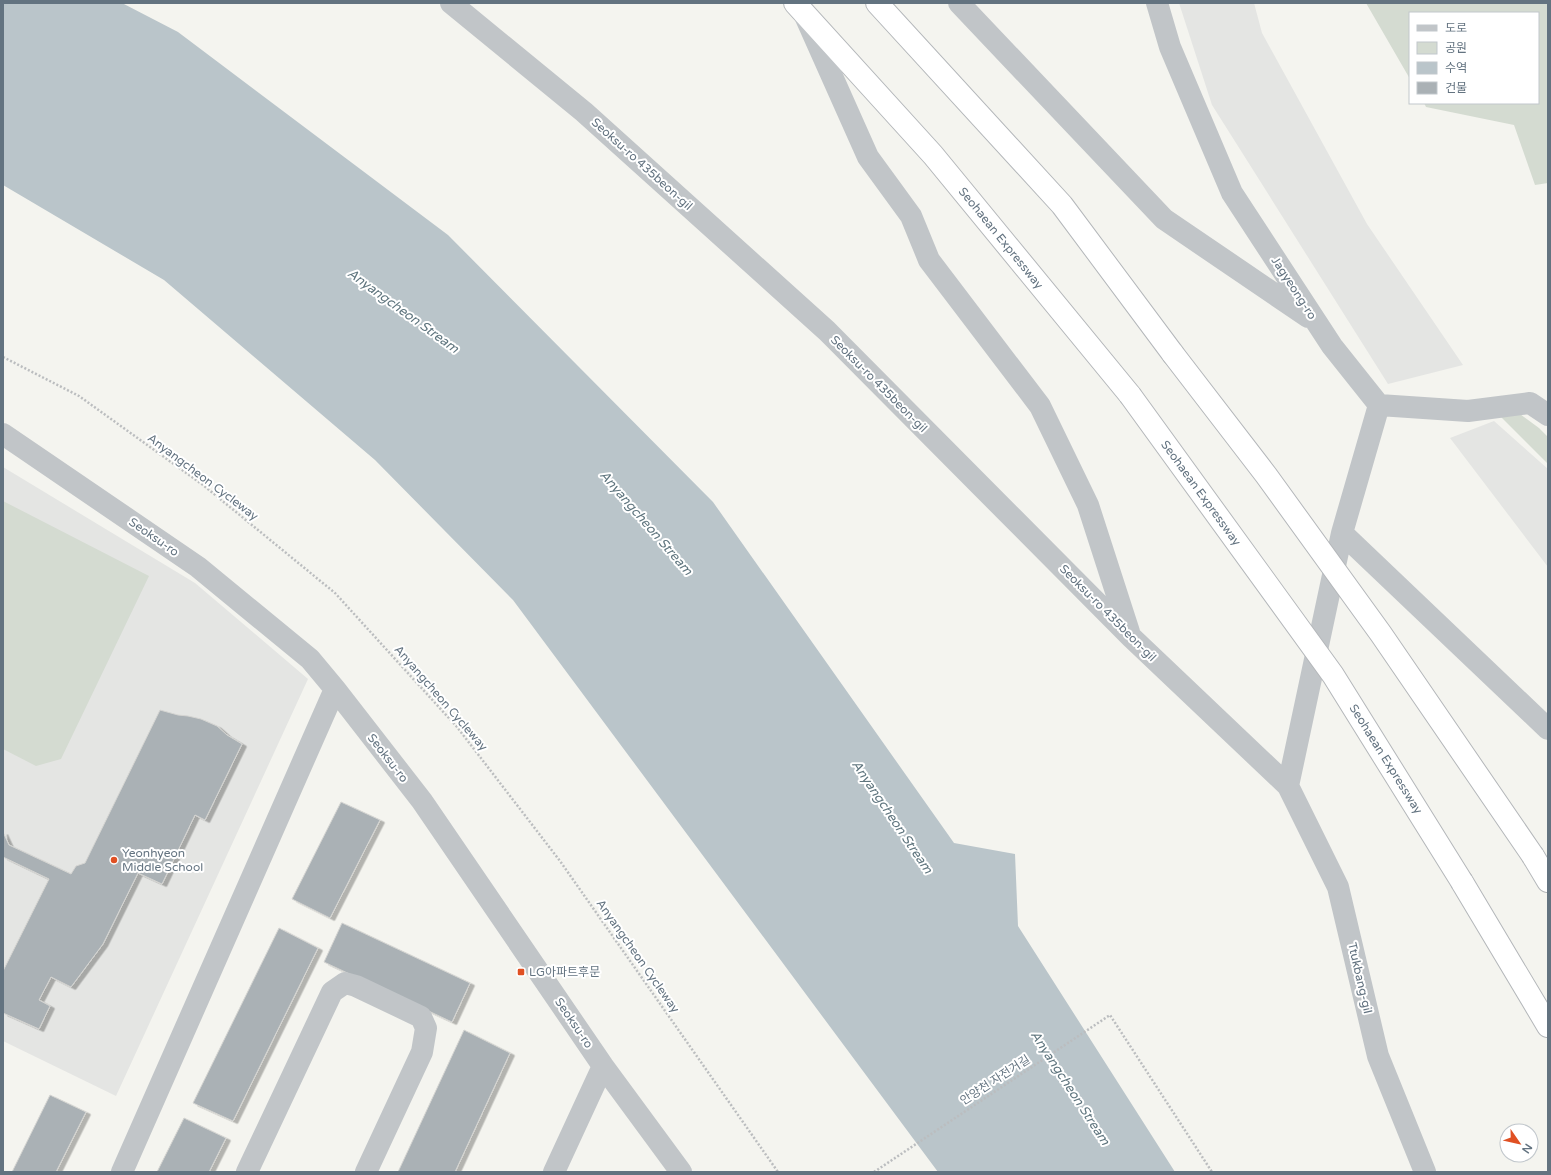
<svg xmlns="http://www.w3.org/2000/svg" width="1551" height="1175" viewBox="0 0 1551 1175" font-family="'Varela Round','Noto Sans KR',sans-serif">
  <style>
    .built { fill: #e4e5e3 }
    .green { fill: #d4dbd1 }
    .water { fill: #bac5ca }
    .building { fill: #aab1b5; stroke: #d5d5d2; filter: url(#shadow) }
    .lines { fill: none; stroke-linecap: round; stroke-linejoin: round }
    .highway-casing { stroke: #b4b7ba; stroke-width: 24 }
    .path { stroke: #bbbdbf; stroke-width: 2.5; stroke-dasharray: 2 2; stroke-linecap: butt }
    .minor { stroke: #c1c5c8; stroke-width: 22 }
    .highway { stroke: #fff; stroke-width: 22 }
    .highway-bridge-casing { stroke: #b4b7ba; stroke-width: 24; stroke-linecap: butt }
    .highway-bridge { stroke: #fff; stroke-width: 22 }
    .poi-dot { fill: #e05023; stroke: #fff; stroke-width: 1.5 }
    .labels { text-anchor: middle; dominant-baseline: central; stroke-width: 4; stroke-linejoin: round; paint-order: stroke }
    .street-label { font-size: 12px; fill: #637380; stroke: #fff }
    .poi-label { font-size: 12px; fill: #637380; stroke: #fff; text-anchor: start }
    .water-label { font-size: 13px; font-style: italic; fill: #5f757e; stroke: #fff }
  </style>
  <defs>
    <filter id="shadow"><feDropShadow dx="4.5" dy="2.5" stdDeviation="0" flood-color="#0004"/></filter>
  </defs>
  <rect width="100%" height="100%" fill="#f4f4ef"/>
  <!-- built -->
  <path class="built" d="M1179 3H1254L1262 33 1367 224 1463 365 1388 384 1212 105Z
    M1494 421 1548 469V567L1450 438Z
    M3 467 195 583 308 679 116 1096 3 1041Z"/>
  <!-- green -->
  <path class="green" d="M1366 3H1548V183L1535 185 1514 125 1426 107 1424 103H1538V13H1410V79Z
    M1495 411 1520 414 1539 428 1548 437V464Z
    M3 501 149 576 61 759 36 766 3 749Z"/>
  <!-- water -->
  <path class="water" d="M3 3H122L178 32 448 235 713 502 954 843 1015 854 1018 926 1175 1172H938L513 600 375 460 164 280 3 185Z"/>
  <!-- building -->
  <path class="building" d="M160 710 178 715 188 716 201 719 217 726 227 735 242 744 205 820 195 815 162 884 138 873 103 944 71 987 51 977 39 1000 50 1006 39 1029 3 1013V971L49 879 3 857V832L9 845 71 874 76 866 85 863Z
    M341 802 380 820 330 918 292 899Z
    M342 923 470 983 452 1022 324 962Z
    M279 928 318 948 233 1121 193 1103Z
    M464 1030 510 1053 455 1172H398Z
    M50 1095 86 1112 56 1172H12Z
    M184 1118 226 1138 209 1172H157Z"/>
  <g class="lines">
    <defs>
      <path id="highway" d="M795 3 933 155 1130 395
        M877 3 1062 205 1173 354
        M1533 856 1548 881
        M1462 882 1548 1026"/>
    </defs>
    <!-- highway casing -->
    <use href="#highway" class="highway-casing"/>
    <!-- path -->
    <path class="path" d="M3 357 79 396 203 485 335 593 457 727 560 861 778 1172
      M874 1172 1110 1015 1212 1172"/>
    <!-- minor -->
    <path class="minor" d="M451 3 584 112 827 331 1131 637 1288 786 1338 887 1378 1056 1425 1172
      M959 3 1164 219 1308 317
      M1157 3 1170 47 1232 193 1332 346 1379 405 1468 411 1530 403 1548 415
      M806 18 868 157 911 216 929 260 1040 406 1088 505 1129 632
      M3 434 198 567 310 659 335 689 422 801 603 1066 681 1172
      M1342 533 1548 729
      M1288 786 1342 533 1379 405
      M122 1172 335 689
      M247 1172 332 992 345 983 356 986 421 1017 426 1028 422 1052 366 1172
      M554 1172 603 1066"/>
    <!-- highway -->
    <use href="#highway" class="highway"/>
    <defs>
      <path id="highway-bridge" d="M1173 354 1266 475 1381 634 1533 856
        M1130 395 1333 675 1462 882"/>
    </defs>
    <!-- highway-bridge casing -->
    <use href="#highway-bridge" class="highway-bridge-casing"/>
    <!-- highway-bridge -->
    <use href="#highway-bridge" class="highway-bridge"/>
  </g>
  <!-- markers -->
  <g class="poi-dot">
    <circle cx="114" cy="860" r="4"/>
    <rect x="517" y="968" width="8" height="8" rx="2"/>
  </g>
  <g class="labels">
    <!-- street labels -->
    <g class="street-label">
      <text transform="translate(642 164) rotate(42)">Seoksu-ro 435beon-gil</text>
      <text transform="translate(1001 238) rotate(51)">Seohaean Expressway</text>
      <text transform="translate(1294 288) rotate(57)">Jagyeong-ro</text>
      <text transform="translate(879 384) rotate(45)">Seoksu-ro 435beon-gil</text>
      <text transform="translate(203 477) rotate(37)">Anyangcheon Cycleway</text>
      <text transform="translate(1201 493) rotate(54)">Seohaean Expressway</text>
      <text transform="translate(154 537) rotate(35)">Seoksu-ro</text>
      <text transform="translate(1108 613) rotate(45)">Seoksu-ro 435beon-gil</text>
      <text transform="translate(441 698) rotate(49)">Anyangcheon Cycleway</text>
      <text transform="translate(388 758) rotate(52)">Seoksu-ro</text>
      <text transform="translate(1386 759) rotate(58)">Seohaean Expressway</text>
      <text transform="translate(638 956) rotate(55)">Anyangcheon Cycleway</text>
      <text transform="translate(1360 978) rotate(77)">Ttukbang-gil</text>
      <text transform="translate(574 1023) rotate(56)">Seoksu-ro</text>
      <text transform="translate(995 1080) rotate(-33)">안양천 자전거길</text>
    </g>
    <!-- poi labels -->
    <g class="poi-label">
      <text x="122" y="853">Yeonhyeon<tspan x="122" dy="14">Middle School</tspan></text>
      <text x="529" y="972">LG아파트후문</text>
    </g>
    <!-- water labels -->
    <g class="water-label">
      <text transform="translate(403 311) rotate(36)">Anyangcheon Stream</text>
      <text transform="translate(646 523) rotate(49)">Anyangcheon Stream</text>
      <text transform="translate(892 817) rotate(56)">Anyangcheon Stream</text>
      <text transform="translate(1070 1088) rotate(57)">Anyangcheon Stream</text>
    </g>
  </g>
  <!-- border -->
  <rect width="1551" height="1175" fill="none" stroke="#637380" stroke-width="8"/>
  <!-- legend -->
  <rect x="1409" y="12" width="130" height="92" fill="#ffffff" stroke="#c1c7cc"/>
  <rect x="1417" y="25" width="20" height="6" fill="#c1c5c8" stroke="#c1c7cc"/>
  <text x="1445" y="32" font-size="12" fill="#637380">도로</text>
  <rect x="1417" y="42" width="20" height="12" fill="#d4dbd1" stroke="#c1c7cc"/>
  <text x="1445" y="52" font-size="12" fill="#637380">공원</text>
  <rect x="1417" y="62" width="20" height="12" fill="#bac5ca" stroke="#c1c7cc"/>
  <text x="1445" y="72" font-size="12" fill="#637380">수역</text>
  <rect x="1417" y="82" width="20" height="12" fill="#aab1b5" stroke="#c1c7cc"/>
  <text x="1445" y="92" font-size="12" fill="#637380">건물</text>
  <!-- north arrow -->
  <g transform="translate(1519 1143) rotate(124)"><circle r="19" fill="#ffffff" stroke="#c1c7cc"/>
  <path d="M0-3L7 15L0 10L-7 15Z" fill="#e05023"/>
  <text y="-6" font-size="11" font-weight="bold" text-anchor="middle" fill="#637380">N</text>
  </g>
</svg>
